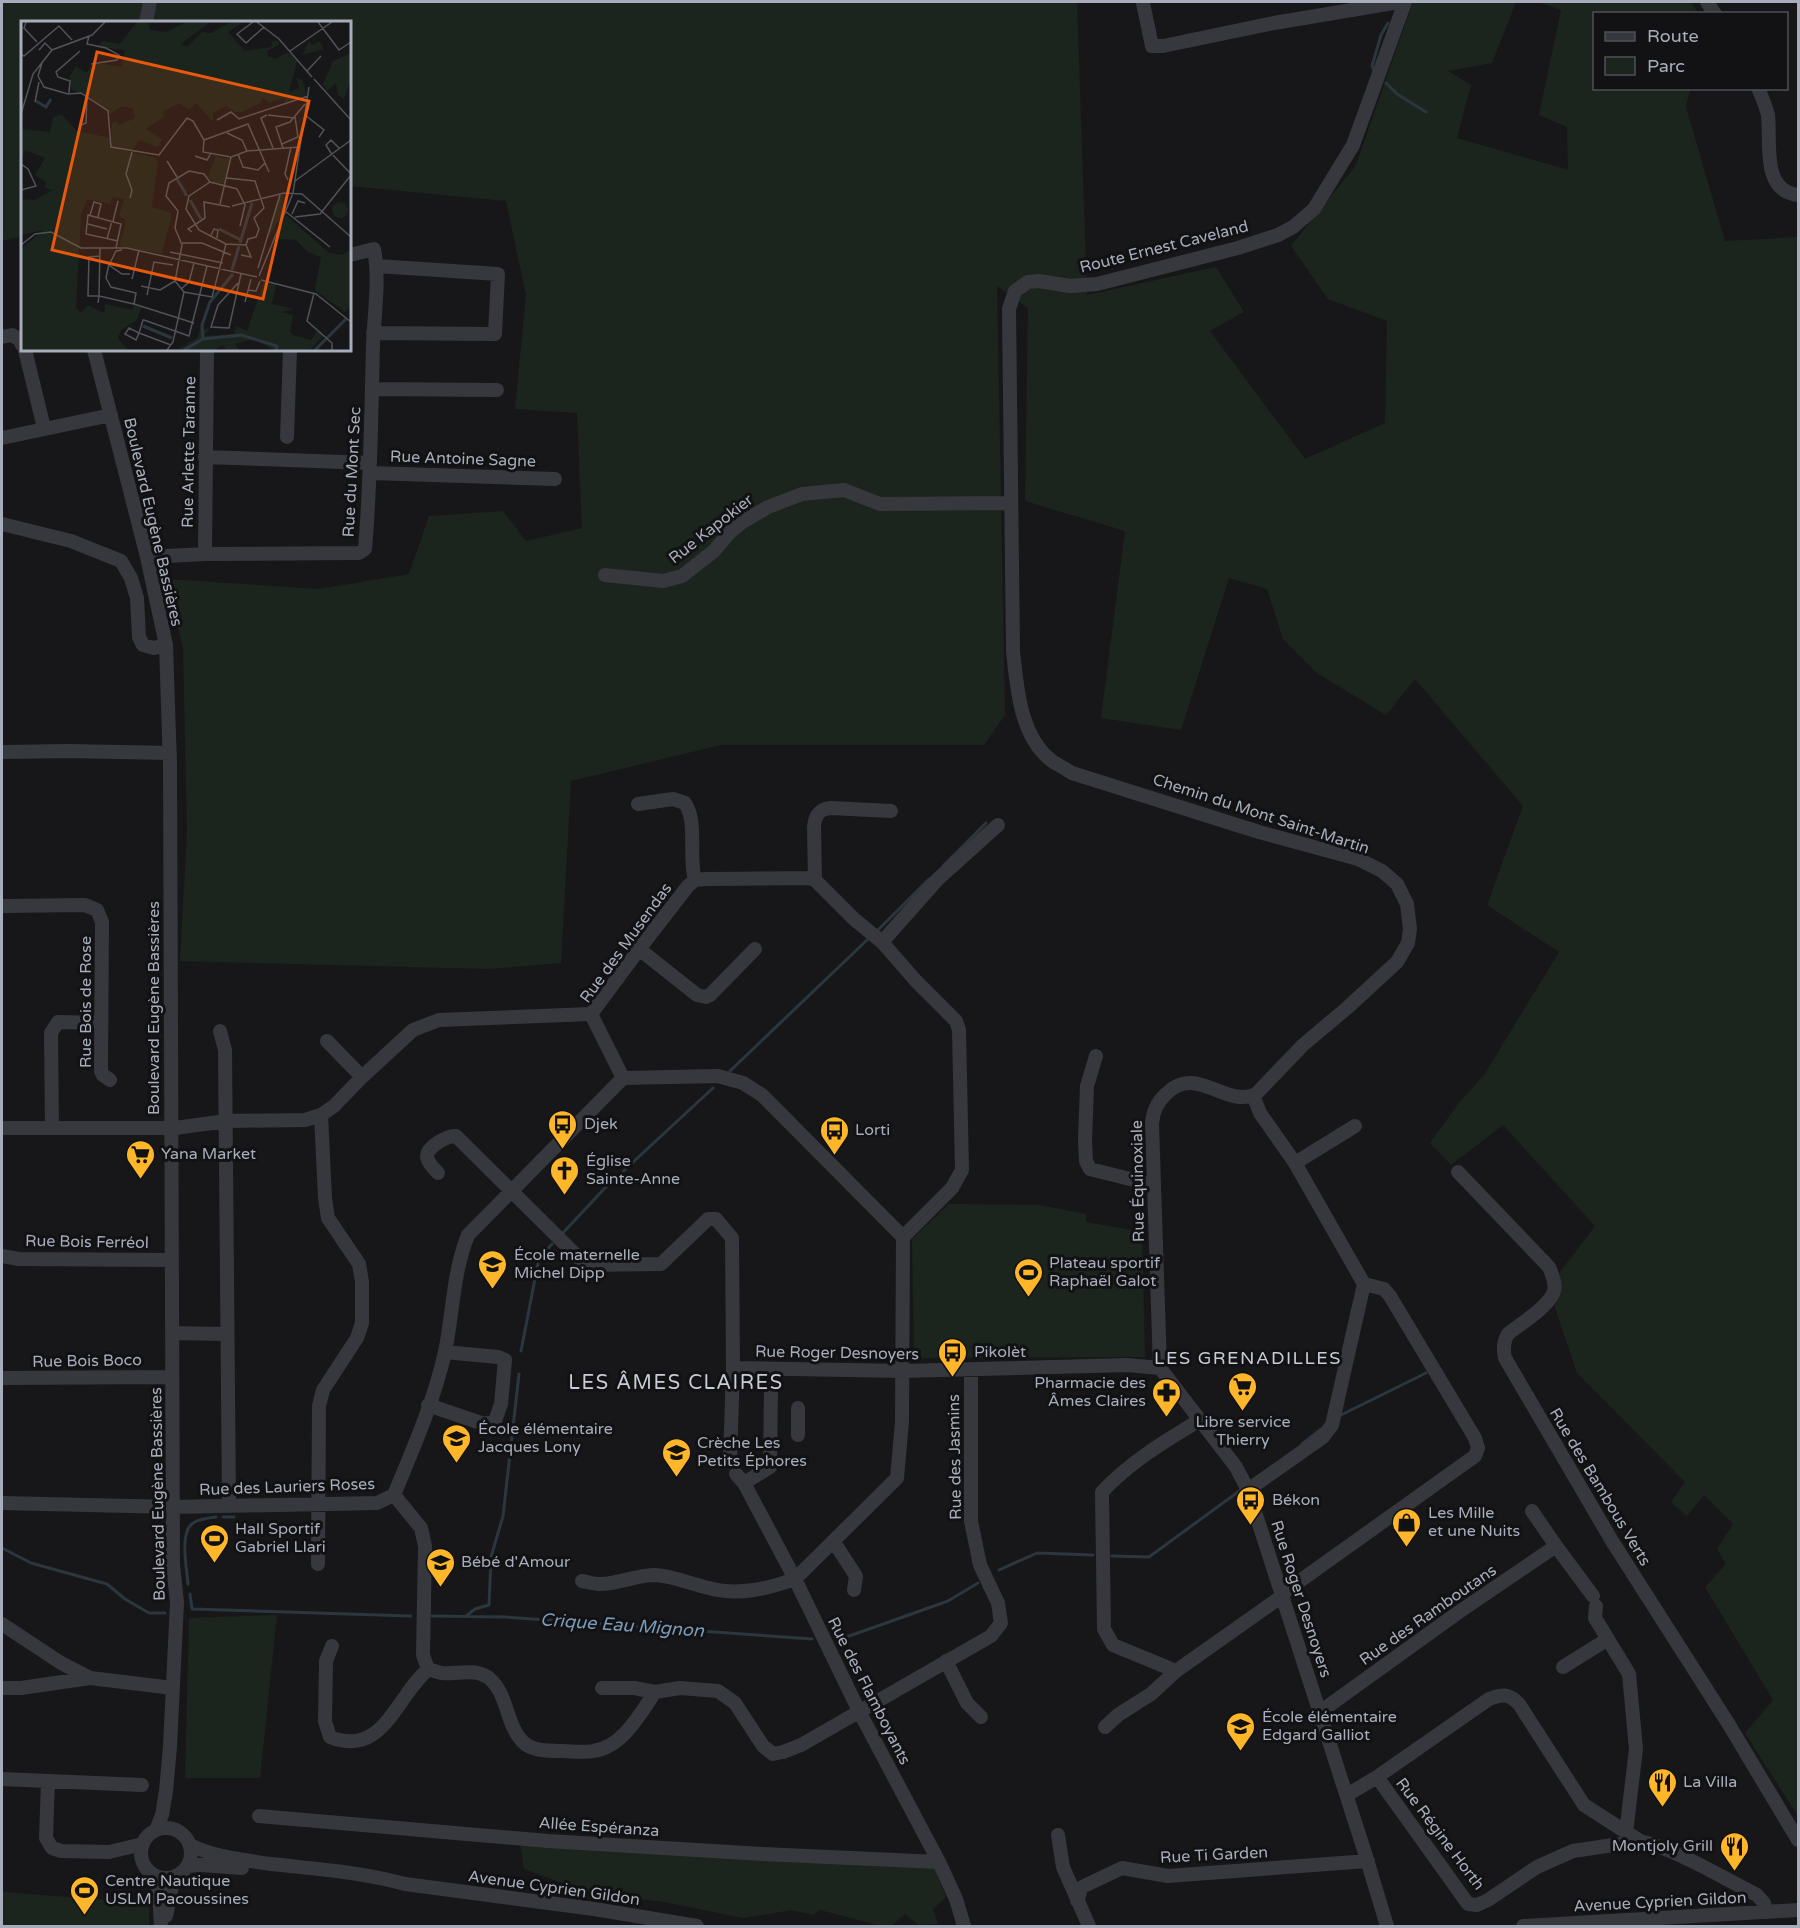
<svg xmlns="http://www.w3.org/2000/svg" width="1800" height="1928" viewBox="0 0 1800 1928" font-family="'Varela Round',sans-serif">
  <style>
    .green { fill: #1c251d }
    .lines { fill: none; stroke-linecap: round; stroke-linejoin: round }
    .stream { stroke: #2b363e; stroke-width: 3 }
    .minor { stroke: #37383e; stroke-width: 14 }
    .labels { text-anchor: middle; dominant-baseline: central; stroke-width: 6; stroke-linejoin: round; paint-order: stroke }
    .street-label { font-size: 16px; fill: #a7adba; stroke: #121214 }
    .poi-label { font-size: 16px; fill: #a7adba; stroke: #121214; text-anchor: start }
    .neighbourhood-label { font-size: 18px; letter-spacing: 1.5px; fill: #c9ccd6; stroke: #121214 }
    .water-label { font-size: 18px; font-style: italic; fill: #7b9cb9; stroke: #121214 }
    .quarter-label { font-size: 20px; letter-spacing: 1.5px; fill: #c9ccd6; stroke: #121214 }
    .inset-river { fill: none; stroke: #2b363e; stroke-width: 3 }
    .inset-road { fill: none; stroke: #515359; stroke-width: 1.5 }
    .view { fill: #e8590c; fill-opacity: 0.15; stroke: #e8590c; stroke-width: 3 }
    .inset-edge { fill: none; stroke: #a7adba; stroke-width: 3 }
  </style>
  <rect width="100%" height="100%" fill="#171719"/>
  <!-- green -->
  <path class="green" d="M2 2H1077L1087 295 1216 267 1244 312 1210 331 1305 459 1385 423 1387 321 1328 299 1291 246 1356 165 1413 2H1516L1492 63 1448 71 1471 85 1457 138 1568 170 1567 127 1539 115 1561 10 1538 2H1691L1698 13 1594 14V88L1690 89 1686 107 1725 241 1798 237V1816L1745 1733 1773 1700 1705 1587 1726 1564 1717 1549 1733 1524 1704 1495 1687 1516 1671 1502 1685 1482 1577 1373 1555 1308 1560 1272 1595 1226 1503 1125 1451 1165 1430 1143 1458 1104 1484 1075 1559 952 1487 905 1523 806 1415 679 1386 715 1317 673 1283 639 1267 589 1229 578 1181 730 1101 718 1125 531 1025 501 1028 308 997 286 1005 715 984 745H721L571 781 561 963 489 969 180 961 187 831 183 649 168 579 319 589 409 574 429 516 503 511 526 541 582 528 577 413 515 409 526 295 506 201 350 186V22H22V236L2 241Z
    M949 1204 1039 1205 1086 1214V1222L1142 1232 1145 1357 914 1358 912 1239Z
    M277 1615 260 1778H185L189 1618Z
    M520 1842 934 1867 946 1897 933 1909 938 1924 918 1925 905 1914 891 1926H881L820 1910 813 1915 792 1910 743 1918 664 1902 590 1893 524 1869Z
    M2 1892 149 1903V1926H2Z"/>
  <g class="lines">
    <!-- stream -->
    <path class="stream" d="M1374 70 1372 66 1381 35 1388 23
      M1386 83 1397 94 1426 112
      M943 866 986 823
      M878 930 929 879
      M730 1071 867 940
      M561 1235 604 1189 713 1088
      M521 1351 539 1258 552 1244
      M1339 1416 1426 1373
      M1302 1444 1321 1429
      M223 1517H234
      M2 1548 31 1563 107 1584 125 1599 149 1613H165
      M1112 1556 1149 1557 1242 1489
      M999 1570 1037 1553 1093 1555
      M188 1584C187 1569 179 1532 193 1523 199 1519 209 1518 216 1517
      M190 1594 192 1609 411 1616
      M432 1616 506 1617 812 1639
      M466 1616 475 1609 489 1605 491 1557 503 1516 519 1374
      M838 1640 948 1601 978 1583"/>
    <!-- minor -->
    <path class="minor" d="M1707 2 1715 14
      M1143 3 1152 46H1163L1274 23 1399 2
      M146 22 150 2
      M1758 88C1762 97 1766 107 1768 115 1771 142 1761 191 1798 195
      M373 333 495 334 498 274 377 266
      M2 337 12 335 20 340 22 345
      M25 350 44 428
      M94 350 147 557 166 645 170 765 173 1565 177 1602 170 1747 166 1791 162 1815 156 1830
      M372 389 497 390
      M287 437 290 350
      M2 438 111 415
      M205 457 370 463
      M370 473 555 479
      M2 524 71 541 121 561 131 578 137 598 139 637 143 645 154 648 166 645
      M205 554 207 350
      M147 557 205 554 359 553 365 549C371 481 371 414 373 346 374 314 380 280 374 249L350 255
      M605 575 663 581 682 576 714 551 730 532 741 523 768 507 802 494 844 490 880 504 1011 503
      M2 752 69 751 170 753
      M638 804 673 799 685 803C698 823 688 857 695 880
      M815 880 814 827C815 815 819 809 831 808L891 811
      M2 906 85 905 97 910 102 922 101 1071 103 1075 110 1080
      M882 942 938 879 998 825
      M639 949 697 995 706 997 710 995 755 949
      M591 1014 643 944 688 886 695 880 706 879 809 878 815 880 854 919 882 942 916 981 956 1021 959 1030 962 1170 952 1188 903 1237
      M591 1014 623 1078
      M220 1031 225 1050 229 1505
      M327 1041 362 1077
      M1096 1056 1087 1086 1085 1140 1086 1161 1090 1169 1154 1185
      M1253 1095 1260 1113 1295 1163 1364 1284
      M2 1128H175L226 1121 305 1120 321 1115 334 1106 362 1077 413 1030 439 1020 591 1014
      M52 1128 51 1033 58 1022 101 1023
      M1295 1163 1355 1126
      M1458 1172 1549 1267C1552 1274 1556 1283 1554 1291 1550 1306 1520 1324 1508 1334 1503 1342 1503 1349 1505 1358L1612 1541 1728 1723 1798 1840
      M438 1173C434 1169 428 1163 427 1157 426 1147 448 1135 456 1136L586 1265 661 1264 708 1219H716L732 1238 733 1368 730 1460
      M2 1256 19 1259 171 1260
      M172 1333 227 1334
      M733 1368 902 1371 1127 1365 1160 1368 1236 1467 1248 1490 1365 1853 1387 1926
      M1160 1368 1152 1123C1153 1112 1157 1102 1166 1094 1196 1063 1226 1109 1256 1094L1303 1045 1347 1008 1397 962 1408 943 1410 929 1407 904 1397 884 1382 871 1358 859 1259 832 1072 773C1066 769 1058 765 1052 761 1020 737 1017 688 1013 651L1009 309 1015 291 1028 282 1039 281 1070 286 1097 284 1238 248 1278 235 1293 227 1314 209 1353 145 1405 2
      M2 1378 172 1377
      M428 1405 484 1424 495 1421 501 1404 505 1360 498 1357 445 1352
      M798 1435V1408
      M736 1474 744 1483 795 1579 859 1711 939 1862 956 1899 964 1926
      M744 1483 770 1467 771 1385 773 1369
      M1248 1490 1323 1437 1332 1425 1364 1284
      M394 1495 421 1528 425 1546 423 1655 428 1669C432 1670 437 1672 441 1673 457 1675 476 1667 490 1679 508 1695 506 1724 522 1741 531 1751 547 1751 561 1751 571 1751 583 1753 593 1751 622 1748 640 1714 655 1692L680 1688 718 1691 735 1703 763 1746 773 1754 783 1752 801 1745 991 1636 1001 1623 998 1603 980 1565 971 1521V1369
      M2 1503 173 1507 377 1503 394 1495C413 1449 434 1401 445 1352 453 1313 453 1272 468 1235L623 1078 718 1076 743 1083 762 1095 903 1237
      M1532 1511 1556 1546
      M834 1542 856 1576 854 1590
      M318 1564 319 1406 323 1390 357 1338 362 1323V1282L359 1264 328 1218 325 1198 321 1115
      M582 1581C588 1582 594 1584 600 1584 618 1584 636 1575 655 1575 673 1576 691 1584 709 1588 738 1596 767 1589 795 1579L897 1478 902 1422 903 1237
      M1596 1606 1595 1618 1629 1674 1636 1749 1626 1833
      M2 1624 61 1663 90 1678
      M332 1646 326 1661 325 1721 330 1737C370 1753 387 1722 407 1694 413 1685 420 1677 428 1669
      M946 1661 967 1703 981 1717
      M1563 1667 1608 1639
      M1176 1671 1113 1645 1104 1629 1102 1492C1130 1462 1165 1441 1200 1420
      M2 1688H21L90 1678 173 1688
      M602 1688H634L655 1692
      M1320 1712 1456 1614 1556 1546 1593 1596
      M1105 1727 1118 1715 1151 1694 1176 1671 1278 1599 1283 1593 1475 1456 1478 1448 1475 1438 1390 1296 1384 1289 1364 1284
      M1377 1777 1468 1904 1477 1905 1488 1900 1537 1867 1573 1851 1640 1841C1676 1849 1723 1878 1757 1895L1764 1903 1766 1912
      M2 1779 142 1785
      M48 1781 46 1838 52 1848 61 1851 109 1852 143 1844
      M1347 1795 1377 1777 1489 1699C1502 1694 1508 1693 1519 1704L1584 1805 1640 1841
      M259 1816 548 1841 763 1854 939 1862
      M141 1853a25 25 0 1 1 50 0a25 25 0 1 1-50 0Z
      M1058 1835 1063 1867 1089 1926
      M190 1845C215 1857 243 1860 271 1864 316 1869 362 1872 405 1884L594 1909 697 1926
      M187 1866 202 1865 242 1868
      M156 1876 159 1893 161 1926
      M1077 1901 1082 1887 1122 1868 1168 1876 1368 1861
      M166 1916 174 1877
      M1523 1926 1798 1910"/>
  </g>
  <!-- icons -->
  <defs>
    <symbol id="bus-pin" viewBox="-11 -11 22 30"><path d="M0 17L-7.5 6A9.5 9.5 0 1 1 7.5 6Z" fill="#ffb729" stroke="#121214"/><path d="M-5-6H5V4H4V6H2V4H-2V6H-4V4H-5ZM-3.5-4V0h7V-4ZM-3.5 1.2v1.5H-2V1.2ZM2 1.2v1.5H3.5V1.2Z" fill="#111"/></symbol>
    <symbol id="supermarket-pin" viewBox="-11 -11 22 30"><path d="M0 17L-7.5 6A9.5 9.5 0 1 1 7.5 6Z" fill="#ffb729" stroke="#121214"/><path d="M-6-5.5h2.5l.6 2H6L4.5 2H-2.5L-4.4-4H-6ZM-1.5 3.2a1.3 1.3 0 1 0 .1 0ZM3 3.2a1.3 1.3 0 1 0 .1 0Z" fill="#111"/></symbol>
    <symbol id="church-pin" viewBox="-11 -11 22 30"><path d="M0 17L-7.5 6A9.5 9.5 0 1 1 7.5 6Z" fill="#ffb729" stroke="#121214"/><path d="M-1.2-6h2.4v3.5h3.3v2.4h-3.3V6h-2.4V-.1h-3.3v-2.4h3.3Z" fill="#111"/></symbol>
    <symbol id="school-pin" viewBox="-11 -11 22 30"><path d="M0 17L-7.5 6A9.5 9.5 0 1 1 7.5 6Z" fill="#ffb729" stroke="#121214"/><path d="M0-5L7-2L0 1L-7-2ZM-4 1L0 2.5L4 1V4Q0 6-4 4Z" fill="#111"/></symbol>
    <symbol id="stadium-pin" viewBox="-11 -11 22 30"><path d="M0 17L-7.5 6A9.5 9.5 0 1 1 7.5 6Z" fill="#ffb729" stroke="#121214"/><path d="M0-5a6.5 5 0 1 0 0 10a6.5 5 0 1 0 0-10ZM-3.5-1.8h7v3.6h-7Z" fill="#111"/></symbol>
    <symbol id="pharmacy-pin" viewBox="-11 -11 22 30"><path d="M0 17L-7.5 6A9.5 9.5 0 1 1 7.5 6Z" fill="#ffb729" stroke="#121214"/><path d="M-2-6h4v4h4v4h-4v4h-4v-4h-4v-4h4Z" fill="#111"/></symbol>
    <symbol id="shop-pin" viewBox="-11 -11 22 30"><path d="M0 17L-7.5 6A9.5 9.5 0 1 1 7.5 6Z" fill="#ffb729" stroke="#121214"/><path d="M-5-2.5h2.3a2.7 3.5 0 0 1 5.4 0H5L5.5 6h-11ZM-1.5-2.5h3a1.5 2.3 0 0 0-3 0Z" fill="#111"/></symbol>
    <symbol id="restaurant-pin" viewBox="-11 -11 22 30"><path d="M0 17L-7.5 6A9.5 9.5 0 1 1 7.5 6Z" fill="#ffb729" stroke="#121214"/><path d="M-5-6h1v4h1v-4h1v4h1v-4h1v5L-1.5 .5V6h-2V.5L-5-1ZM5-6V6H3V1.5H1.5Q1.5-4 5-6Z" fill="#111"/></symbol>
  </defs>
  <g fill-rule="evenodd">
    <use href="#bus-pin" x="546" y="1108" width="33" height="45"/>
    <use href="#bus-pin" x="818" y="1114" width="33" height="45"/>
    <use href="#supermarket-pin" x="124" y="1138" width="33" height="45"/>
    <use href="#church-pin" x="548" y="1154" width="33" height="45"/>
    <use href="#school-pin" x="476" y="1248" width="33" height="45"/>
    <use href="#stadium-pin" x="1012" y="1256" width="33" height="45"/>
    <use href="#bus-pin" x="936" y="1336" width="33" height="45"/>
    <use href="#supermarket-pin" x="1226" y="1370" width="33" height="45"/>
    <use href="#pharmacy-pin" x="1150" y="1376" width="33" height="45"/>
    <use href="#school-pin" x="440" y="1422" width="33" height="45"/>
    <use href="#school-pin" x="660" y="1436" width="33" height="45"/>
    <use href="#bus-pin" x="1234" y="1484" width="33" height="45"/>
    <use href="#shop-pin" x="1390" y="1506" width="33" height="45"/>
    <use href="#stadium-pin" x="198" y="1522" width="33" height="45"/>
    <use href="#school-pin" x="424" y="1546" width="33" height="45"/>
    <use href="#school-pin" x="1224" y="1710" width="33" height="45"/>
    <use href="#restaurant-pin" x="1646" y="1766" width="33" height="45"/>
    <use href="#restaurant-pin" x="1718" y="1830" width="33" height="45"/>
    <use href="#stadium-pin" x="68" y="1874" width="33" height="45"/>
  </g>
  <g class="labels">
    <!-- street labels -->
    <g class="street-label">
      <text transform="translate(1164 247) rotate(-14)">Route Ernest Caveland</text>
      <text transform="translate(189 452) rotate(-89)">Rue Arlette Taranne</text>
      <text transform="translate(463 459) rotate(2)">Rue Antoine Sagne</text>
      <text transform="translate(352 472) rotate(-87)">Rue du Mont Sec</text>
      <text transform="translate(153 522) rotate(77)">Boulevard Eugène Bassières</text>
      <text transform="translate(711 529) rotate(-38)">Rue Kapokier</text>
      <text transform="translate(1261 814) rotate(18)">Chemin du Mont Saint-Martin</text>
      <text transform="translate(626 943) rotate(-54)">Rue des Musendas</text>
      <text transform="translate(86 1002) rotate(-90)">Rue Bois de Rose</text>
      <text transform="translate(154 1008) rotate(-90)">Boulevard Eugène Bassières</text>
      <text transform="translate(1138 1181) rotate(-91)">Rue Équinoxiale</text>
      <text transform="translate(87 1242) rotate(1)">Rue Bois Ferréol</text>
      <text transform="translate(837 1353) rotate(1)">Rue Roger Desnoyers</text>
      <text transform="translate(87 1361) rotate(-1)">Rue Bois Boco</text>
      <text transform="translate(955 1457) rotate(-91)">Rue des Jasmins</text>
      <text transform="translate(287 1487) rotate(-2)">Rue des Lauriers Roses</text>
      <text transform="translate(1600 1487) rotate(59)">Rue des Bambous Verts</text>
      <text transform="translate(158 1494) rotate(-91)">Boulevard Eugène Bassières</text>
      <text transform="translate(1301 1599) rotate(72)">Rue Roger Desnoyers</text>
      <text transform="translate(1428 1615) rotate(-35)">Rue des Ramboutans</text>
      <text transform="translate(869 1691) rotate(63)">Rue des Flamboyants</text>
      <text transform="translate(599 1827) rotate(4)">Allée Espéranza</text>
      <text transform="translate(1440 1834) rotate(53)">Rue Régine Horth</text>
      <text transform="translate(1214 1855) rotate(-3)">Rue Ti Garden</text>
      <text transform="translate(554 1888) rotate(8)">Avenue Cyprien Gildon</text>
      <text transform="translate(1660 1902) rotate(-3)">Avenue Cyprien Gildon</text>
    </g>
    <!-- poi labels -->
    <g class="poi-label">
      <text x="584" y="1124">Djek</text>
      <text x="855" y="1130">Lorti</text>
      <text x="161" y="1154">Yana Market</text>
      <text x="586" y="1161">Église<tspan x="586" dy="18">Sainte-Anne</tspan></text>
      <text x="514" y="1255">École maternelle<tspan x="514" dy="18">Michel Dipp</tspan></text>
      <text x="1049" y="1263">Plateau sportif<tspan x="1049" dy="18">Raphaël Galot</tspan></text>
      <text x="974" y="1352">Pikolèt</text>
      <text x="1146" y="1383" text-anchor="end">Pharmacie des<tspan x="1146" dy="18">Âmes Claires</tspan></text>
      <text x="1243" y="1422" text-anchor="middle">Libre service<tspan x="1243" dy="18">Thierry</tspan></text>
      <text x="478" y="1429">École élémentaire<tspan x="478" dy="18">Jacques Lony</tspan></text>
      <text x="697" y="1443">Crèche Les<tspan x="697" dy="18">Petits Éphores</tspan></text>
      <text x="1272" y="1500">Békon</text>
      <text x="1428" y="1513">Les Mille<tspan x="1428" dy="18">et une Nuits</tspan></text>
      <text x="235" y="1529">Hall Sportif<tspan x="235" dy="18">Gabriel Llari</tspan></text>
      <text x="461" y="1562">Bébé d'Amour</text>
      <text x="1262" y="1717">École élémentaire<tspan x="1262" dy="18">Edgard Galliot</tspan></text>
      <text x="1683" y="1782">La Villa</text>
      <text x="1713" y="1846" text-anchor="end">Montjoly Grill</text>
      <text x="105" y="1881">Centre Nautique<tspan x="105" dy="18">USLM Pacoussines</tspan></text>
    </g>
    <!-- neighbourhood labels -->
    <g class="neighbourhood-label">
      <text x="1248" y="1358">LES GRENADILLES</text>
    </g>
    <!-- water labels -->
    <g class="water-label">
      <text transform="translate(622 1625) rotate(4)">Crique Eau Mignon</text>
    </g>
    <!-- quarter labels -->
    <g class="quarter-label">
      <text x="676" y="1383">LES ÂMES CLAIRES</text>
    </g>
  </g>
  <!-- overview -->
  <g transform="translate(21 21)">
    <rect width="330" height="330" fill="#171719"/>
    <path d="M116 1H127L129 9 145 11 166 1H189L160 23 166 26 181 11 190 12 210 1H222L207 11 224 30 250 26 251 21 256 19 259 23 246 30 247 35 255 38 267 31 276 40 268 71 278 67 275 56 281 59 286 74 265 81 262 77 248 82 242 77 238 83 221 91H214L205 85 192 92V101L175 82 168 89 158 82 141 91 144 95 125 108 141 118 137 126 118 119 112 129 88 126 135 137 137 140 131 186 151 192 141 233 98 225 103 209 104 199 98 195 103 178 91 176 89 183 66 178 60 195 55 286 60 292 67 284 83 292 84 283 111 289 113 284 121 285 116 299 100 309 97 317 107 329H0V228L23 209 0 214V178L13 179 32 169 24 167 25 161 14 154 24 137 4 129 0 141V108L29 111 32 96 40 93 56 110 90 117 91 102 96 100 98 104 114 97 112 88 101 85 90 93 68 75 51 69 48 57 55 45 66 52 69 45 76 42 101 46 104 29 75 26 82 20 99 23ZM288 20 292 24 298 20 303 28 281 34ZM330 32V58L323 78 317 74 315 62 306 70 302 63 312 40ZM195 135 209 138 203 163 190 160 187 155ZM263 173 260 196 246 218 259 174ZM311 189a8 8 0 1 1 16 0a8 8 0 1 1-16 0ZM265 194 308 232 322 234 327 230 330 233V285L324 291 294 269 300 236 287 231 275 219 259 218 256 214ZM243 261 255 263 251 283 273 288 260 291 272 294 269 310 272 314 290 319 296 310 302 315 289 329H253L232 318 214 323 218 329H206L201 324 194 329H156L176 317 182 300 183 308 189 307 183 315 213 313 215 305 226 310Z" fill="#1c251d"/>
    <path class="inset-river" d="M15 80 25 86 30 78M156 158 166 175M169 179 180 198M198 208 220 219M219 222 231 182M211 249 218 225M122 305 151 317M182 318 181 304 189 281 212 253M163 329 182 318 220 314 256 325 255 329M294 329 325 298"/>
    <path class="inset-road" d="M5 1 3 7 16 21M232 1 216 13 225 22 243 6M236 1 258 18 291 56M297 1 318 29 330 21M68 15 66 23 85 27 98 34 96 39 70 43M18 29 24 22 31 29M269 30 311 1M0 33 3 35 38 5 51 19M21 42 17 55 23 66 47 73 60 72 87 90 90 126 138 134 166 97 172 100 183 119M286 50 300 35M293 58 330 99M48 72 49 60 37 56 35 51 59 30M14 81 18 61M0 93 12 53 31 29 71 14 84 1M246 94 240 97 252 127M247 94 273 97M284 94 303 109 298 116M196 99 210 91 218 98 287 75M60 104 65 102 66 75M206 112 221 119 226 130M183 119 227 103 248 151M183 119 182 131 210 136M261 123 277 116 274 96M262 127 255 106 269 101 284 83M310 132 330 153M310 132 305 124 310 119 318 127M217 133 222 146 237 149 244 142M174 135 186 139 190 132M146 140 156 156M0 143 7 148 15 165 0 169M267 159 264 153 270 126M274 160 330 119M189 161 168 175 165 188 178 209 205 223M189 161 216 168 224 184 219 205M109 177 111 169 105 153 111 131M199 183 210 136 226 130 278 126M211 185 263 172 281 173 330 216M157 190 145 175 148 162 168 150 183 153 189 161M264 190 309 226M271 193 277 180 284 182M69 194 73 181 80 183 77 196M274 196 299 193 330 154M92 200 97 180M67 203 86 208M171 211 167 208 184 197 183 181 209 186M190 214 193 208 197 209 196 217M86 218 91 200M161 222H181L210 234M205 223 225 224 227 218 235 216 238 208 233 197 243 187 234 160 206 157M0 224 14 213 30 211 60 227H106L236 256M79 227 78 275 113 283 115 272 90 266 85 257 88 243M95 227 100 203 67 194 65 213 97 220M101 229 95 230 88 244 101 253H109M149 231 202 242M220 234 230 236 225 224M237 247 259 174M238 255 272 172 288 66M111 258 118 229M240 259 295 273 330 301M154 260 163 271 191 276 205 223M154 260 161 224 154 207 157 190M217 262 197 284 190 306 208 307 220 253M120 265 139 269 154 260M160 268 168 261 173 242M227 269 235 270 239 260M293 272 286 300 311 322V329M126 274 133 241 152 244M224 281 230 258M77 282 78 275H67L68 236 79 235M113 283 173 302M150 324 118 312 108 307 104 313 115 319 118 312 122 299H123L168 315 186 245M146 329 152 321 163 271"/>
    <path class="view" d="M76 31 288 80 242 278 31 229Z"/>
    <rect width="330" height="330" class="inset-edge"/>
  </g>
  <!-- border -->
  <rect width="1800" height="1928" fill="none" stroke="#a7adba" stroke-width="6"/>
  <!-- legend -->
  <rect x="1593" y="12" width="195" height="78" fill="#121214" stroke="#4e5056" stroke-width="1.5"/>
  <rect x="1605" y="32" width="30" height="9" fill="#37383e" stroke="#4e5056" stroke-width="1.5"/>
  <text x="1647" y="42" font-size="18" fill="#a7adba">Route</text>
  <rect x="1605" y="57" width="30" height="18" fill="#1c251d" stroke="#4e5056" stroke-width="1.5"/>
  <text x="1647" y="72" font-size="18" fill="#a7adba">Parc</text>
</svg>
